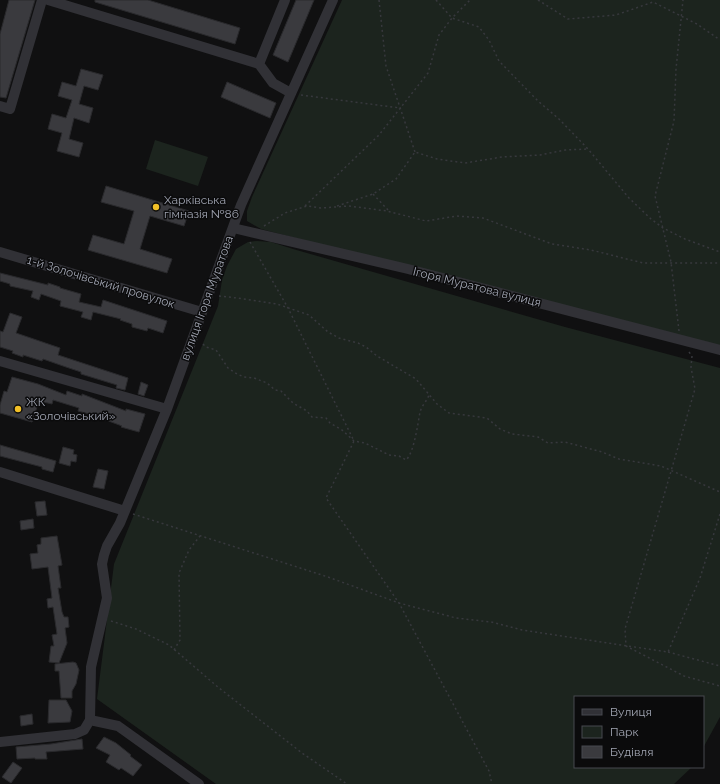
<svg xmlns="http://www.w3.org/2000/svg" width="720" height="784" viewBox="0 0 720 784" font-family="Raleway,sans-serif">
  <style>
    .green { fill: #1c241e }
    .building { fill: #3a3a3e; stroke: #2a2a2d }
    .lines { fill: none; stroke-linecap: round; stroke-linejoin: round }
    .path { stroke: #37383d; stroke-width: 1.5; stroke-dasharray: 2 3; stroke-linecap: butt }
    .minor { stroke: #313136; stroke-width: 10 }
    .poi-dot { fill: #f2c027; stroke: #0b0b0c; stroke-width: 1.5 }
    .labels { text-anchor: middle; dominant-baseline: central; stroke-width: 3; stroke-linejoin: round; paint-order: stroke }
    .poi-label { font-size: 12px; fill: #a1a5b2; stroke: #0b0b0c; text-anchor: start }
    .street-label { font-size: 12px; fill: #a1a5b2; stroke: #0b0b0c }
  </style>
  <rect width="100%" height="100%" fill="#101011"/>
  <!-- green -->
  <path class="green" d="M342 0H720V348L261 229 247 221V211L252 197Z
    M155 140 208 157 198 186 146 169Z
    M257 241 271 242 293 249 565 327 720 368V717L703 748V697H575V767H692L674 784H216L97 699 114 564 218 306 222 280 227 266 236 249 248 242Z"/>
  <!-- building -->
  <path class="building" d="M9 0H35L6 98 0 97V34Z
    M95 0H148L240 28 235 44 95 2Z
    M296 0H314L288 62 273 55Z
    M81 69 103 75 98 90 84 86 79 104 93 108 89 123 74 118 69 139 83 143 79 157 57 151 62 133 48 129 52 114 66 118 72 100 58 96 62 82 76 86Z
    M227 82 276 103 270 118 221 97Z
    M106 186 189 211 184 226 150 216 140 249 172 259 167 273 88 250 93 235 124 244 134 211 101 202Z
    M0 273 48 285V283L60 287V288L81 294 79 302 101 307 103 300 167 321 163 333 148 328 147 331 132 327V324L120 320 121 319 93 312 91 320 81 317 83 312 60 306 61 301 41 294 39 300 31 297 33 291 10 286V284L0 281Z
    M10 313 22 317 16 333 60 348 58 355 128 378 125 390 116 388 117 385 81 374V372L66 367 43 359 42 361 23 355V357L12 353 13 351 0 347V331L3 332Z
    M12 377 38 384 66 395 67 391 82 396V394L126 411V409L145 414 139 432 121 427 122 426 98 417V416L78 411 79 408 53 400 52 404 39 401 32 422 0 413V405L4 391 7 392Z
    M141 382 148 385 144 396 138 394Z
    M0 445 56 461 53 472 42 469V467L0 456Z
    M63 447 74 450 73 454 77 455 76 462 71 461 70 466 59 463Z
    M98 469 108 471 104 489 93 487Z
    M45 501 47 515 37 516 35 502Z
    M33 519 34 528 21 530 20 521Z
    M57 536 62 565 58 566 61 588H58L62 612 64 617H68L69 627 65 628 67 643 59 663 49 662 51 646H54L52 635 57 634 53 607 48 608 47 599 52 598 48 567 32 569 30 554 38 553 37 545 41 544V538Z
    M73 662 76 663 79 670 76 684 72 691V698H61L59 671H55V664Z
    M49 700H66L72 711 70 722 48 723Z
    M32 714 33 724 21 726 20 716Z
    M104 737 116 743 131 755 130 756 142 765 133 776 121 768 119 770 106 762 110 755 96 748Z
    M82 739 83 749 46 752 47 759H35V758L17 759 16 747 51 744Z
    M13 762 22 768 11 783 2 777Z"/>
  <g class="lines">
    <!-- path -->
    <path class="path" d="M379 0 386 66 415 152
      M436 0 452 18 479 27 489 40 499 61 538 101 559 119 588 149 629 198 651 219 663 228 685 239 720 252
      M538 0 568 19 616 15 653 2 697 24 720 40
      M301 95 400 108
      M373 194 388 210
      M305 206 379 135 428 73 439 35 452 18 470 0
      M337 206 373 194 396 179 415 152 437 159 465 163 502 157 540 155 565 150 588 149
      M264 226 285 213 307 206 321 208 349 206 387 211 426 221 457 216 483 218 552 244 591 250 643 263H720
      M250 242 288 308 354 441 326 498 399 603 489 771 492 784
      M219 296 237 298 277 304 309 315 328 332 339 338 358 343 366 347 377 356 416 379 437 404 449 413 487 418 500 429 512 434 538 437 548 443 565 442 602 452 619 459 661 466 720 492
      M679 331 671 262 655 196 674 121 676 69 683 0
      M203 344 206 347 216 350 228 368 237 374 244 377 254 378 267 383 275 390 281 391 293 403 307 411 312 417 326 418 330 423 342 430 354 441 365 443 389 455 399 456 406 460C414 453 418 423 420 412 422 405 427 401 429 395
      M689 352 692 356 691 367 695 389 625 629 626 646 684 676 720 686
      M133 514 328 577 399 603 456 618 491 622 522 630 668 652 700 578 720 514
      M111 621 136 629 169 645 219 688 302 753 347 784
      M174 650 180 640 179 573 189 550 200 536
      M668 652 720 666"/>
    <!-- minor -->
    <path class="minor" d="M48 0 259 64
      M285 0 259 64 273 83 291 93
      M0 106 10 109 42 0
      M233 228 408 269 720 350
      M0 252 202 312
      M0 361 167 409
      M0 472 125 511
      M90 720 118 726 199 784
      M0 742 75 734 84 730 90 720 91 667 107 598 102 564 104 555 107 546 120 523 167 409 241 205 333 0"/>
  </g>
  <!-- markers -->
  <g class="poi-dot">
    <circle cx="156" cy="207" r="4"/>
    <circle cx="18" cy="409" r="4"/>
  </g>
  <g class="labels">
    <!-- poi labels -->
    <g class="poi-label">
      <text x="164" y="200">Харківська<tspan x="164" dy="14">гімназія №86</tspan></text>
      <text x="26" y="402">ЖК<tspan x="26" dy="14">«Золочівський»</tspan></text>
    </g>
    <!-- street labels -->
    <g class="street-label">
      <text transform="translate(101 282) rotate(17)">1-й Золочівський провулок</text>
      <text transform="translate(477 287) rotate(14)">Ігоря Муратова вулиця</text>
      <text transform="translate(207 298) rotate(-70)">вулиця Ігоря Муратова</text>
    </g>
  </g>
  <!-- legend -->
  <rect x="574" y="696" width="130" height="72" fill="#0b0b0c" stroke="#47494e"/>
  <rect x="582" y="709" width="20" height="6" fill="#313136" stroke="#47494e"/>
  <text x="610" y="716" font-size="12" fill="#a1a5b2">Вулиця</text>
  <rect x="582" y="726" width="20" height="12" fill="#1c241e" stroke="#47494e"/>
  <text x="610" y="736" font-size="12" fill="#a1a5b2">Парк</text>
  <rect x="582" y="746" width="20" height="12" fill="#3a3a3e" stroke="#47494e"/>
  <text x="610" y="756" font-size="12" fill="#a1a5b2">Будівля</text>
</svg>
